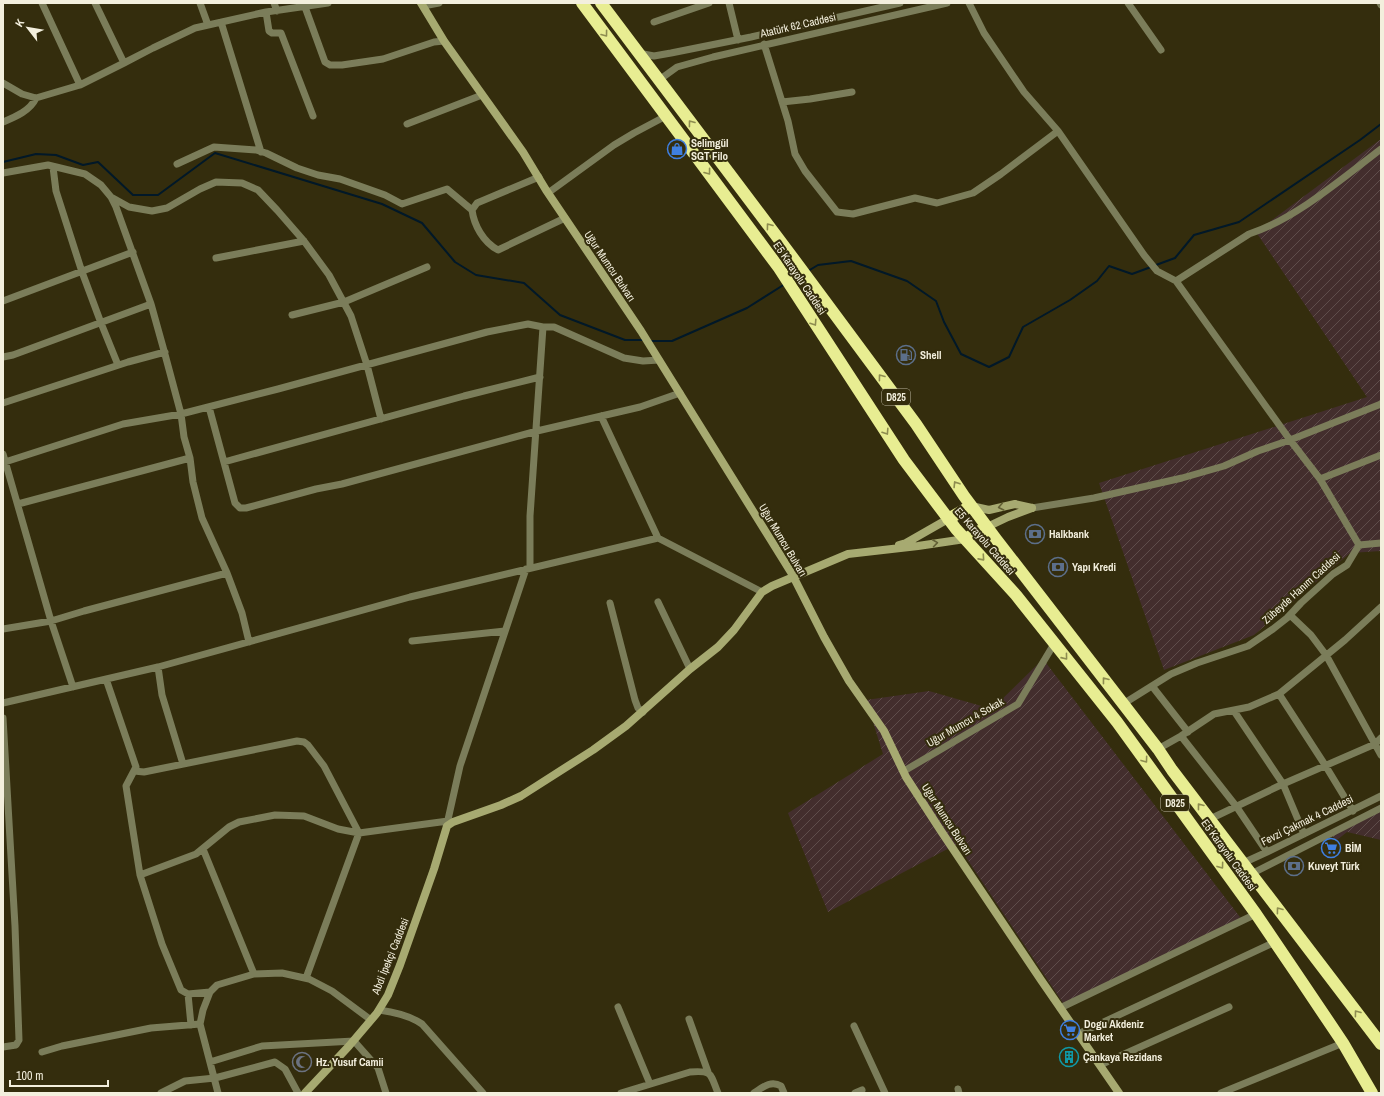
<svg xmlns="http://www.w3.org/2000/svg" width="1384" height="1096" viewBox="0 0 1384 1096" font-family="'Archivo Narrow',sans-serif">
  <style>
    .industrial { fill: url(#industrial-furrows) }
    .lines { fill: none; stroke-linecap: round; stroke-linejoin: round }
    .stream { stroke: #011828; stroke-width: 2 }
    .street { stroke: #7b7d5a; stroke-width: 7 }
    .secondary { stroke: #a7aa71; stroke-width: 8 }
    .highway { stroke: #e8ed92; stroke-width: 12 }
    .oneway { stroke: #8e8d50 }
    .oneway2 { stroke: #625f35 }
    .labels { text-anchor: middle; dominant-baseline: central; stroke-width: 4; stroke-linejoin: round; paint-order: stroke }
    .shield { fill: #342d0d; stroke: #bab59f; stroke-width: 1 }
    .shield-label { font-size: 10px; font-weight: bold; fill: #f3efdd }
    .street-label { font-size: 11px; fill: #f3efdd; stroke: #342d0d }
    .poi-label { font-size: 11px; font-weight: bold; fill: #f3efdd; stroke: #342d0d; text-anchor: start }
  </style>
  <defs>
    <pattern id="industrial-furrows" width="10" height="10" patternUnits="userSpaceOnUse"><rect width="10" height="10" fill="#432e2d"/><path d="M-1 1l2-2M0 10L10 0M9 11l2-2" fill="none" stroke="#5f4d4b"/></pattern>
  </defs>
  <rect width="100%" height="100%" fill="#342d0d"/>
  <!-- industrial -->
  <path class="industrial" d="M1381 139V551L1350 553 1254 635 1164 670 1099 483 1367 397 1256 232Z
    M1043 659 1243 921 1063 1003 957 844 828 912 788 813 883 754 866 700 929 691 992 709Z
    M1381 804V840L1347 832 1337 840 1328 833Z"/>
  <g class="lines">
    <!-- stream -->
    <path class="stream" d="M3 162 36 154 56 155 83 165 98 162 133 195H158L215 153 382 204 422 223 455 262 476 275 524 283 560 315 625 340H643
      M1156 265 1175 258 1194 235 1239 222 1360 140 1381 124
      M808 271 818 265 851 261 907 281 936 301 944 322 961 354 989 367 1009 357 1023 327 1070 300 1097 281 1109 266 1132 274 1151 267
      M793 280 801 275
      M650 341H672L747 308 785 284"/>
    <!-- street -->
    <path class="street" d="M42 3 80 85
      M95 3 124 63
      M200 3 208 25
      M274 3 277 11
      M729 3 738 40
      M969 3 984 33 1024 92 1058 131 1144 255 1157 271 1176 281 1290 440 1320 479 1359 545
      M1128 3 1161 50
      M1380 3 1381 5
      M423 6 439 3
      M305 7 325 62 330 65H342L383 59 434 42 444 41
      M266 12 269 31 272 33H281L313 116
      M221 22 261 152
      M654 22 709 3
      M764 44 788 121 795 154 805 171 837 212 853 214 915 198 937 203 973 193 1001 174 1058 131
      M638 53 654 56 671 53 751 37 900 3
      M659 80 677 67 713 57 947 3
      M3 83 22 94 36 98 80 85 124 63 153 48 195 28 266 12 328 3
      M782 102 810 99 852 92
      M3 122C15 117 30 111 36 98
      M407 124 482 95
      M177 164 214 147 256 150 266 153 297 168 318 175 340 179 385 195 402 204 447 189 472 210
      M53 167 56 191 82 272 101 323 118 365
      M3 173 48 165 85 174 101 185 111 197 116 207 151 304 163 347 181 414 184 437 190 458 193 482 202 518 227 573 242 613 249 642
      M539 177 477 203 472 210C474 225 483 242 498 250L565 218
      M548 193 614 145 634 133 666 116
      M111 197 129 207 152 211 167 208 200 189 216 182 242 183 258 190 277 210 304 241 329 275 351 316 367 365 381 419
      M216 258 304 241
      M1176 281 1249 234C1294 220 1343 178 1381 149
      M3 301 133 252
      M292 315 344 302 427 267
      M3 357 13 355 151 304
      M3 403 128 362 165 352
      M209 407 235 503 240 508H246L316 489 342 484 537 431 640 407 680 393
      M601 416 658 538
      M3 454 51 621 73 687
      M5 462 123 424 181 414 278 389 487 332 528 324 543 327H554L624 358 643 361 659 360
      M224 462 464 396 540 377
      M1320 479 1381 455
      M18 504 190 458
      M1032 508 1094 498 1182 478 1224 466 1258 451 1290 440 1381 404
      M1359 545 1381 543
      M530 568V516L543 327
      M658 602 690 669
      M610 603 635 700 638 708 643 712
      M1290 615 1311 635 1326 655 1381 755
      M3 629 51 621 84 611 227 573
      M412 641 505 631
      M158 667 162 695 183 764
      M106 679 136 767 126 786 140 875 196 854 229 827 239 822 275 815 304 816 338 829 359 833 448 821
      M1152 686 1188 732
      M1279 694 1325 765 1353 811
      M3 703 158 667 410 597 658 538 762 592
      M1123 704 1171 674 1197 663 1248 646 1273 629 1287 618 1301 603 1333 574 1347 565 1359 545
      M1234 711 1283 784 1304 834
      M3 718 15 926 19 1040 16 1045 3 1047
      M1181 736 1236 806 1267 852
      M1158 749 1181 736 1214 714 1249 707 1279 694 1345 640 1381 607
      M134 771 144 772 297 741 304 742 308 745 324 766 359 833 306 978
      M904 771 1018 704 1054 644
      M1210 819 1283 784 1375 744 1381 738
      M447 824 460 766 526 569
      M203 849 254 974
      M1243 863 1267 852 1381 796
      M1251 874 1381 808
      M140 875 162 944 181 990 188 994 210 992
      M188 994 191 1025
      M618 1007 650 1084
      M1060 1008 1256 914
      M379 1010C394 1012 409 1015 422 1024L483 1093
      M689 1019 708 1072
      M854 1026 885 1093
      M1078 1034 1275 942
      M42 1052 62 1046 151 1028 200 1024
      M210 1062 262 1046 354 1041 378 1068 386 1093
      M1100 1065 1229 1007
      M958 1089 959 1093
      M161 1093 185 1081 215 1078 275 1062 285 1069 298 1093
      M218 1093 200 1024 203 1010 210 992 217 985 254 974 282 973 309 979 332 991 371 1020
      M621 1093 690 1072C713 1070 710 1074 718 1093
      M754 1093C763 1087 771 1080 781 1086L784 1093
      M855 1093 862 1090
      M1221 1093 1343 1043"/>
    <!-- secondary -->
    <path class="secondary" d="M421 3 444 41 523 152 546 190 641 331 792 574 824 637 849 681 884 731 906 777 941 831 1041 980 1119 1093
      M971 506 989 510 1015 504 1032 508
      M987 527 1008 517 1032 508
      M899 545 906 543 948 519
      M305 1093 349 1046 377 1013 388 995 400 965 434 869 447 826 453 822 501 805 521 796 593 750 626 726 690 669 718 647 734 630 762 592 772 586 848 554 918 546 965 539"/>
    <!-- highway -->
    <path class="highway" d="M582 3 779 268 904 460 956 529 1016 595 1117 722 1256 914 1300 979 1343 1043 1372 1093
      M601 3 793 258 916 424 964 496 996 539 1158 749 1172 770 1381 1044
      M948 519 971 506
      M965 539 987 527"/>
  </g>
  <!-- one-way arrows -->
  <defs><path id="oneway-chevron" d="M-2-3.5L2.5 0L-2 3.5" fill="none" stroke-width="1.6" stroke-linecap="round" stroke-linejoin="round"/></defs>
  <g class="oneway">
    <use href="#oneway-chevron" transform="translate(605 34) rotate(53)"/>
    <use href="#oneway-chevron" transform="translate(691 123) rotate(-127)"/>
    <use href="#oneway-chevron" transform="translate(708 172) rotate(53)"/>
    <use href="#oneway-chevron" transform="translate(769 226) rotate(-127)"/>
    <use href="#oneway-chevron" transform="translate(814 323) rotate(57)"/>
    <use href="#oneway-chevron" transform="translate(881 377) rotate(-127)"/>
    <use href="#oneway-chevron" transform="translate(886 432) rotate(57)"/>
    <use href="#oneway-chevron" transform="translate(956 484) rotate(-122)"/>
    <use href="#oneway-chevron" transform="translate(982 558) rotate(48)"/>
    <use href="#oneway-chevron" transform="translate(1065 657) rotate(51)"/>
    <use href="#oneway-chevron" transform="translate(1105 680) rotate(-128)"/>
    <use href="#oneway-chevron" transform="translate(1145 760) rotate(54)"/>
    <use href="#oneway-chevron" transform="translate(1200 806) rotate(-128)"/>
    <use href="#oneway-chevron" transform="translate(1221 866) rotate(54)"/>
    <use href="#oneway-chevron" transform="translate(1279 910) rotate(-127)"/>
    <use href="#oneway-chevron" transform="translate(1357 1013) rotate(-127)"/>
  </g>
  <g class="oneway2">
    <use href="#oneway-chevron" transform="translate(1001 507) rotate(168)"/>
    <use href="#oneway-chevron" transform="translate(935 543) rotate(-8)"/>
  </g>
  <!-- icons -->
  <defs>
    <symbol id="shop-ring" viewBox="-11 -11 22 22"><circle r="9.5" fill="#342d0d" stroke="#3f7fe0" stroke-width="1.5"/><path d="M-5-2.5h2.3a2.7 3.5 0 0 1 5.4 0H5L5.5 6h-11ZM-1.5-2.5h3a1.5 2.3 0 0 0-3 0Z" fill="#3f7fe0"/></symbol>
    <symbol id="fuel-ring" viewBox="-11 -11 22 22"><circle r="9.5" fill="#342d0d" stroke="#5c6f8a" stroke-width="1.5"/><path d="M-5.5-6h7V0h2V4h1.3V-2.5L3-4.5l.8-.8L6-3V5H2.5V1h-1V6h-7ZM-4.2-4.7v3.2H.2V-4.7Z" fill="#5c6f8a"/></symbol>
    <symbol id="bank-ring" viewBox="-11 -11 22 22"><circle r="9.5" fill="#342d0d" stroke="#5c6f8a" stroke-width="1.5"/><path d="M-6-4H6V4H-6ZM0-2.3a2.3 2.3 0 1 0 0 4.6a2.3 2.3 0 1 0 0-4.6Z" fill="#5c6f8a"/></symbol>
    <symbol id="supermarket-ring" viewBox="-11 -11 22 22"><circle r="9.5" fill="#342d0d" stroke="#3f7fe0" stroke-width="1.5"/><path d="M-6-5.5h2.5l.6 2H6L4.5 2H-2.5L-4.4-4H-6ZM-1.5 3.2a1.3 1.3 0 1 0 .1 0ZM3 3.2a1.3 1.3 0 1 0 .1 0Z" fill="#3f7fe0"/></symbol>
    <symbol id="building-ring" viewBox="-11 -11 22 22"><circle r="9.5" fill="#342d0d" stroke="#0f9aa8" stroke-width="1.5"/><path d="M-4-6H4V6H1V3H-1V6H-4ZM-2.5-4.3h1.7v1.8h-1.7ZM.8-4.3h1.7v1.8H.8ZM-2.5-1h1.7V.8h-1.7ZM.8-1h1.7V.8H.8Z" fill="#0f9aa8"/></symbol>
    <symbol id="mosque-ring" viewBox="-11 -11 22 22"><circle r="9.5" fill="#342d0d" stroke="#6b7280" stroke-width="1.5"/><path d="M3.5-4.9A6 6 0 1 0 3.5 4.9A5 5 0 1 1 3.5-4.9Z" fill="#6b7280"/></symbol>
  </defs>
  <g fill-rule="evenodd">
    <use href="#shop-ring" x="666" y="138" width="22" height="22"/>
    <use href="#fuel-ring" x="895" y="344" width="22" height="22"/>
    <use href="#bank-ring" x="1024" y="523" width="22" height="22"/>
    <use href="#bank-ring" x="1047" y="556" width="22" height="22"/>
    <use href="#supermarket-ring" x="1320" y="837" width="22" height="22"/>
    <use href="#bank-ring" x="1283" y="855" width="22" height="22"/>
    <use href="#supermarket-ring" x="1059" y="1019" width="22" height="22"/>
    <use href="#building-ring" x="1058" y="1046" width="22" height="22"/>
    <use href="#mosque-ring" x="291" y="1051" width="22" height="22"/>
  </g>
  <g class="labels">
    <!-- shield labels -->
    <g class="shield">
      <rect x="882" y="389" width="28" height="16" rx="3"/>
      <rect x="1161" y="795" width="28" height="16" rx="3"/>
    </g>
    <g class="shield-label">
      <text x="896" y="397">D825</text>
      <text x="1175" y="803">D825</text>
    </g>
    <!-- street labels -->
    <g class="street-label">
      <text transform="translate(798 25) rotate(-13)">Atatürk 62 Caddesi</text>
      <text transform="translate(610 266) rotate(56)">Uğur Mumcu Bulvarı</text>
      <text transform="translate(800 278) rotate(56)">E5 Karayolu Caddesi</text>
      <text transform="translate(783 540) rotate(59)">Uğur Mumcu Bulvarı</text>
      <text transform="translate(985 541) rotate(49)">E5 Karayolu Caddesi</text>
      <text transform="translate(1301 588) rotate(-42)">Zübeyde Hanım Caddesi</text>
      <text transform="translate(965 722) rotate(-30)">Uğur Mumcu 4 Sokak</text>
      <text transform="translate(947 819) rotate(57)">Uğur Mumcu Bulvarı</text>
      <text transform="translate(1307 820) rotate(-26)">Fevzi Çakmak 4 Caddesi</text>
      <text transform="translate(1229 855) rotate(54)">E5 Karayolu Caddesi</text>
      <text transform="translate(390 956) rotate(-68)">Abdi İpekçi Caddesi</text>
    </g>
    <!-- poi labels -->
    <g class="poi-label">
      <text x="691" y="143">Selimgül<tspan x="691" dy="13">SGT Filo</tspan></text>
      <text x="920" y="355">Shell</text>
      <text x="1049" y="534">Halkbank</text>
      <text x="1072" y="567">Yapı Kredi</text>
      <text x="1345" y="848">BİM</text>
      <text x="1308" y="866">Kuveyt Türk</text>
      <text x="1084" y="1024">Dogu Akdeniz<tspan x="1084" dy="13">Market</tspan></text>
      <text x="1083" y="1057">Çankaya Rezidans</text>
      <text x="316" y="1062">Hz. Yusuf Camii</text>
    </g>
  </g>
  <!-- border -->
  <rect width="1384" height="1096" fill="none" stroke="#f3efdd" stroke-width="8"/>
  <!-- north arrow -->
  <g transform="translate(28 28) rotate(301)" stroke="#342d0d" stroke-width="3" paint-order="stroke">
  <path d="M0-3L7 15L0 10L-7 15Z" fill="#f3efdd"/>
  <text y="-6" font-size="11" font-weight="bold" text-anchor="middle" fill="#f3efdd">K</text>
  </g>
  <!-- scale -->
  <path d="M10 1080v6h98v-6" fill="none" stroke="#f3efdd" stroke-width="2"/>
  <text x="16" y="1080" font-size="12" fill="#f3efdd" stroke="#342d0d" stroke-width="3" paint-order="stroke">100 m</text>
</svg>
